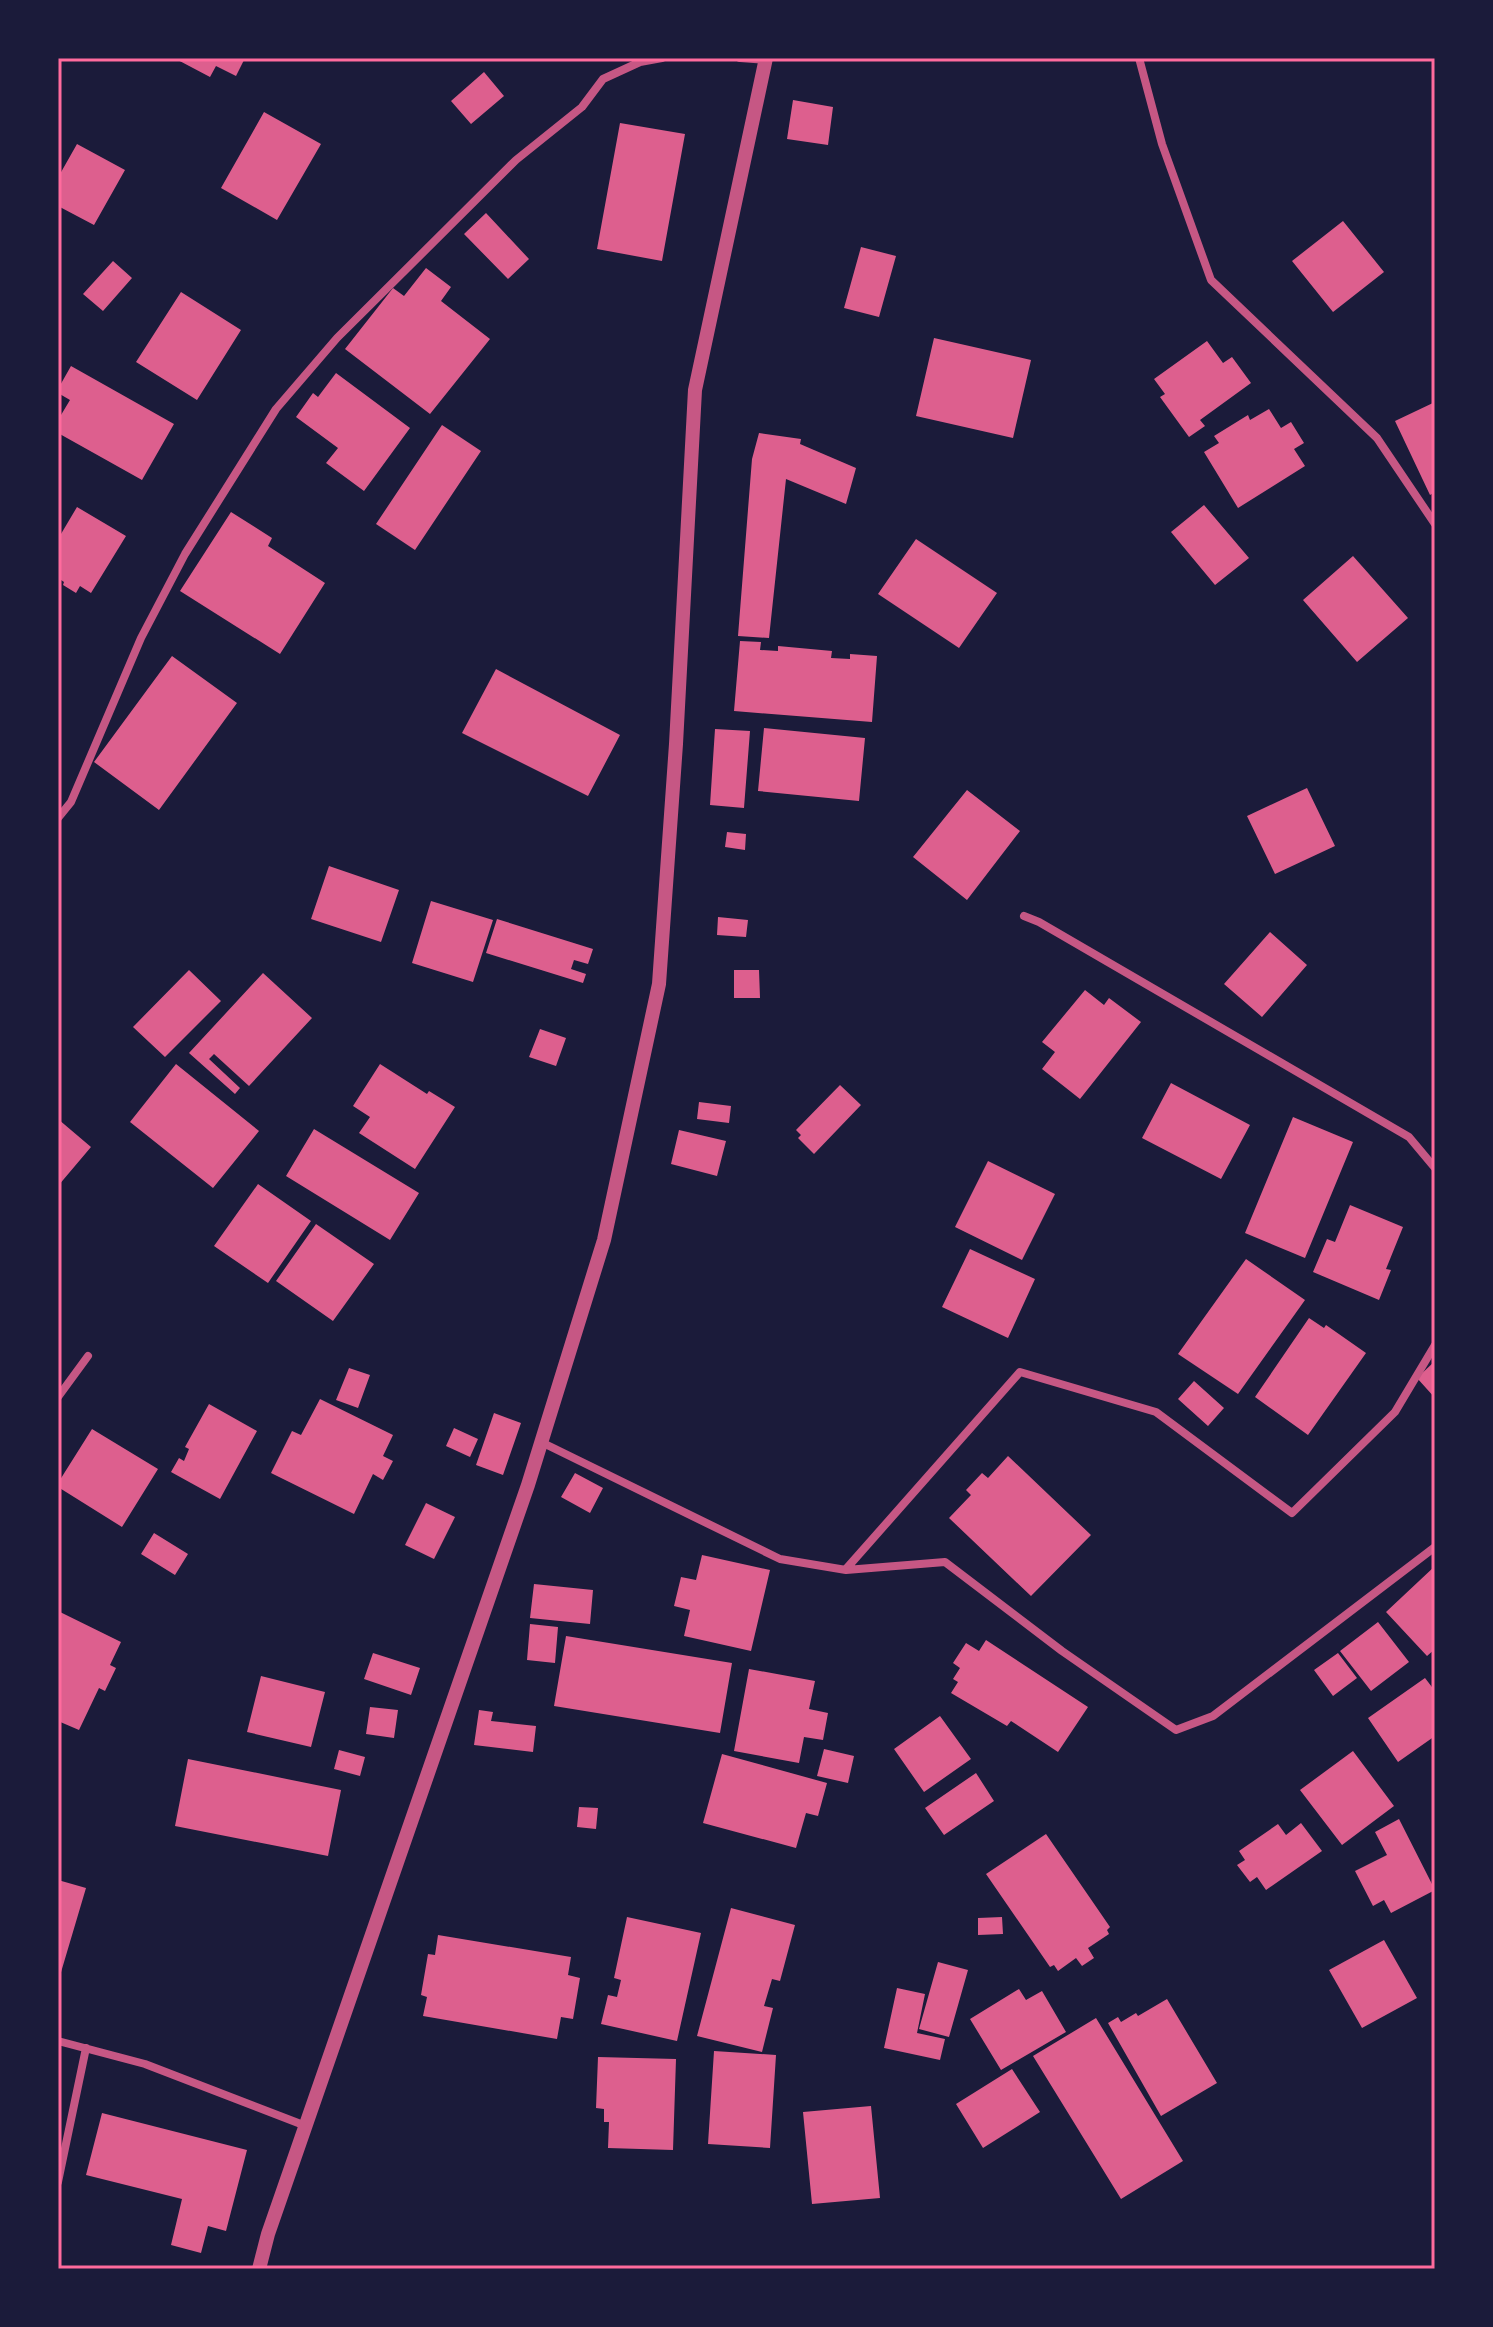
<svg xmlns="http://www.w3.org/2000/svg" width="1493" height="2327" viewBox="0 0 1493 2327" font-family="'Titillium Web',sans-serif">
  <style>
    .building { fill: #dd5f8e }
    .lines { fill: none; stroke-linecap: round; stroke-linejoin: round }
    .minor { stroke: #c65784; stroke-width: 8 }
    .tertiary { stroke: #c65784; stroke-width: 14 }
    .neatline { fill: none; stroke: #ff6b9d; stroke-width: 3 }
  </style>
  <rect width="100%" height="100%" fill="#1b1b3a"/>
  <!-- building -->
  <path class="building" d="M174 58H245L236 76 216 66 210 77Z
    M484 72 504 96 471 124 451 101Z
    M793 100 833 107 828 145 787 139Z
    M264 112 321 144 277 220 221 188Z
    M620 123 685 134 662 261 597 249Z
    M77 144 125 170 94 225 58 206V172L60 174Z
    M486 213 529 259 508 279 464 234Z
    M1343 221 1384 272 1333 312 1292 261Z
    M861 247 896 256 879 317 844 308Z
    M113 261 132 278 103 311 83 294Z
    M426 268 451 287 441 301 490 339 430 414 345 349 393 288 404 296Z
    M181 292 241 330 197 400 136 362Z
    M934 338 1031 360 1013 438 916 416Z
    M1207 341 1223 363 1232 357 1251 383 1200 420 1205 426 1189 437 1160 397 1165 394 1154 379Z
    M71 366 174 424 142 480 58 433V420L70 400 58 393V389Z
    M336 373 410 428 364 491 326 463 338 448 296 417 313 393 318 397Z
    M1435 402V492L1430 495 1395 421Z
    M1269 409 1281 428 1291 422 1304 443 1294 449 1305 466 1238 508 1204 452 1219 443 1214 436 1248 415 1250 420Z
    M442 425 481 451 415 550 376 524Z
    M759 433 801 439 800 444 856 468 846 504 786 479 769 638 738 636 752 459Z
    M1204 505 1249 558 1215 585 1171 532Z
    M77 507 126 536 91 593 80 586 76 593 63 585 64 582 58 578V539Z
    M231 512 272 538 268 546 325 583 280 654 180 591Z
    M916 539 997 593 959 648 878 594Z
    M1353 556 1408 618 1357 662 1303 600Z
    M740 641 761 642 760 650 778 651V646L832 651 831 658 850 659V654L877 656 872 722 734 711Z
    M172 656 237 703 159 810 94 762Z
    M496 669 620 735 588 796 462 733Z
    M764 728 865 738 859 801 758 791Z
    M715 729 750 731 744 808 710 805Z
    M1307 788 1335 846 1275 874 1247 816Z
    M967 790 1020 831 967 900 913 857Z
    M727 832 746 834 745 850 725 847Z
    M329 866 399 890 381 942 311 919Z
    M431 901 493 920 473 982 412 963Z
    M718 917 748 920 746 937 717 935Z
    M497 919 593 949 588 964 574 960 571 969 586 974 583 983 486 953Z
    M1270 932 1307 965 1262 1017 1224 984Z
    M189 970 221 1001 165 1057 133 1027Z
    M734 970H759L760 998H734Z
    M263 973 312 1018 249 1086 214 1054 209 1059 240 1088 235 1094 189 1053Z
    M1085 990 1104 1005 1109 998 1141 1022 1080 1099 1042 1069 1055 1052 1042 1042Z
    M540 1029 566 1038 556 1066 529 1057Z
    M176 1064 259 1131 213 1188 130 1122Z
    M380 1064 427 1094 429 1091 455 1107 415 1169 359 1133 370 1117 353 1106Z
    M1171 1083 1250 1125 1221 1179 1142 1138Z
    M840 1085 861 1105 814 1154 798 1138 801 1135 796 1130Z
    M699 1102 731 1106 729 1123 697 1119Z
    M1293 1117 1353 1142 1305 1258 1245 1233Z
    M58 1119 91 1147 58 1186Z
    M314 1129 419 1193 390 1240 286 1176Z
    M679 1130 726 1141 717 1176 671 1164Z
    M988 1161 1055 1194 1022 1260 955 1227Z
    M258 1184 311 1221 268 1283 214 1246Z
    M1350 1205 1403 1227 1386 1269 1391 1270 1379 1300 1313 1272 1327 1239 1335 1242Z
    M316 1224 374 1264 333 1321 276 1281Z
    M970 1249 1035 1279 1008 1338 942 1307Z
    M1246 1259 1305 1300 1238 1394 1178 1354Z
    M1309 1318 1324 1328 1326 1325 1366 1353 1308 1435 1255 1397Z
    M1435 1361V1398L1417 1378Z
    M349 1368 370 1375 358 1408 336 1400Z
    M1194 1381 1224 1408 1208 1426 1178 1399Z
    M320 1399 393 1435 383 1456 393 1461 383 1480 373 1474 354 1514 271 1473 292 1431 301 1435Z
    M209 1404 257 1431 220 1499 171 1472 179 1458 184 1461 189 1449 185 1447Z
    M494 1413 521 1423 503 1475 476 1465Z
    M454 1428 478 1439 470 1457 446 1446Z
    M92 1429 158 1469 122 1527 58 1487V1483Z
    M1008 1456 1091 1535 1031 1596 949 1518 971 1495 966 1490 982 1473 988 1478Z
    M575 1473 603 1488 590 1513 561 1497Z
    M426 1503 455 1517 434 1559 405 1545Z
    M154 1533 188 1554 175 1575 141 1554Z
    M702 1555 770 1570 751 1651 684 1636 690 1610 674 1606 681 1577 696 1580Z
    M1435 1566V1649L1427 1656 1386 1612Z
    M534 1584 593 1590 590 1624 530 1618Z
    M58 1611 121 1642 110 1665 116 1668 105 1691 99 1688 79 1730 58 1721Z
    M1378 1622 1409 1662 1371 1691 1340 1651Z
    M530 1624 558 1627 555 1663 527 1660Z
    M566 1636 732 1663 720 1733 554 1706Z
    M986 1640 1088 1707 1058 1752 1011 1721 1007 1726 951 1693 958 1682 953 1679 960 1668 953 1663 966 1643 979 1651Z
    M373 1653 420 1668 411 1695 364 1679Z
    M1338 1653 1357 1678 1333 1696 1314 1670Z
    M749 1669 815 1681 809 1709 828 1713 823 1740 804 1737 799 1763 734 1751Z
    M261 1676 325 1692 311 1747 247 1732Z
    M1425 1678 1435 1691V1736L1398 1762 1368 1718Z
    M370 1707 398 1710 394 1738 366 1734Z
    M479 1710 493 1712 491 1721 536 1726 533 1752 474 1745Z
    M940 1716 971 1759 924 1792 894 1749Z
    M824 1749 854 1756 848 1783 817 1776Z
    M339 1750 365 1757 360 1776 334 1769Z
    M1353 1751 1394 1806 1342 1845 1300 1790Z
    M722 1754 827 1783 818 1816 806 1813 796 1848 703 1823Z
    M188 1759 341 1790 328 1856 175 1826Z
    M976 1773 994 1801 944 1835 925 1808Z
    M579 1807 598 1808 596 1829 577 1827Z
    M1399 1819 1435 1890 1391 1913 1384 1900 1373 1906 1355 1871 1387 1855 1375 1832Z
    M1301 1823 1322 1851 1266 1890 1257 1877 1250 1882 1237 1865 1245 1860 1239 1851 1278 1824 1286 1835Z
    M1046 1834 1110 1927 1107 1930 1109 1934 1088 1948 1094 1958 1082 1966 1076 1958 1058 1971 1054 1965 1050 1967 986 1874Z
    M58 1880 86 1888 59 1979H58Z
    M731 1908 795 1925 780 1981 772 1979 764 2006 773 2008 762 2052 697 2036Z
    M627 1917 701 1933 677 2041 601 2024 608 1995 617 1997 621 1980 614 1978Z
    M1002 1917 1003 1934 978 1935V1918Z
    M438 1935 571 1957 568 1975 580 1978 573 2019 561 2017 557 2039 423 2016 427 1997 421 1995 428 1954 435 1955Z
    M1384 1940 1417 1998 1362 2028 1329 1970Z
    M938 1962 968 1970 949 2037 919 2029Z
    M897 1988 925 1994 917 2033 945 2039 940 2060 884 2048Z
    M1019 1989 1026 2000 1042 1991 1066 2032 1001 2070 970 2019Z
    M1167 1999 1217 2083 1161 2116 1108 2023 1118 2017 1121 2022 1136 2013 1138 2016Z
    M1096 2018 1183 2161 1121 2199 1033 2056Z
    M714 2051 776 2055 770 2148 708 2144Z
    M598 2057 676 2059 673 2150 608 2148 609 2122H604V2109L596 2108Z
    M1012 2069 1040 2112 983 2148 956 2104Z
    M871 2106 880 2198 812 2204 803 2112Z
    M102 2113 247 2150 226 2231 208 2226 201 2253 171 2245 182 2199 86 2175Z"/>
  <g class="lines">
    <!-- minor -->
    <path class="minor" d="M740 58 766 60
      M1139 58 1162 144 1211 280 1377 438 1435 524
      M58 818 71 802 141 638 185 554 276 409 337 338 516 160 582 107 603 79 640 62 662 58
      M1024 916 1039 922 1409 1137 1435 1168
      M58 1397 88 1356
      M541 1442 780 1559 846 1570 945 1562 1062 1651 1176 1730 1213 1716 1435 1547
      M846 1569 1020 1372 1156 1412 1292 1513 1395 1412 1435 1345
      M58 2041 145 2064 306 2126
      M58 2182 86 2048"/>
    <!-- tertiary -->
    <path class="tertiary" d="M259 2269 268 2234 528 1485 604 1240 659 984 676 744 695 390 766 58"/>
  </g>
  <!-- border -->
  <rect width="1493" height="2327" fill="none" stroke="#1b1b3a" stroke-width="120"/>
  <rect x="60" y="60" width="1373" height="2207" class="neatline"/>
</svg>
